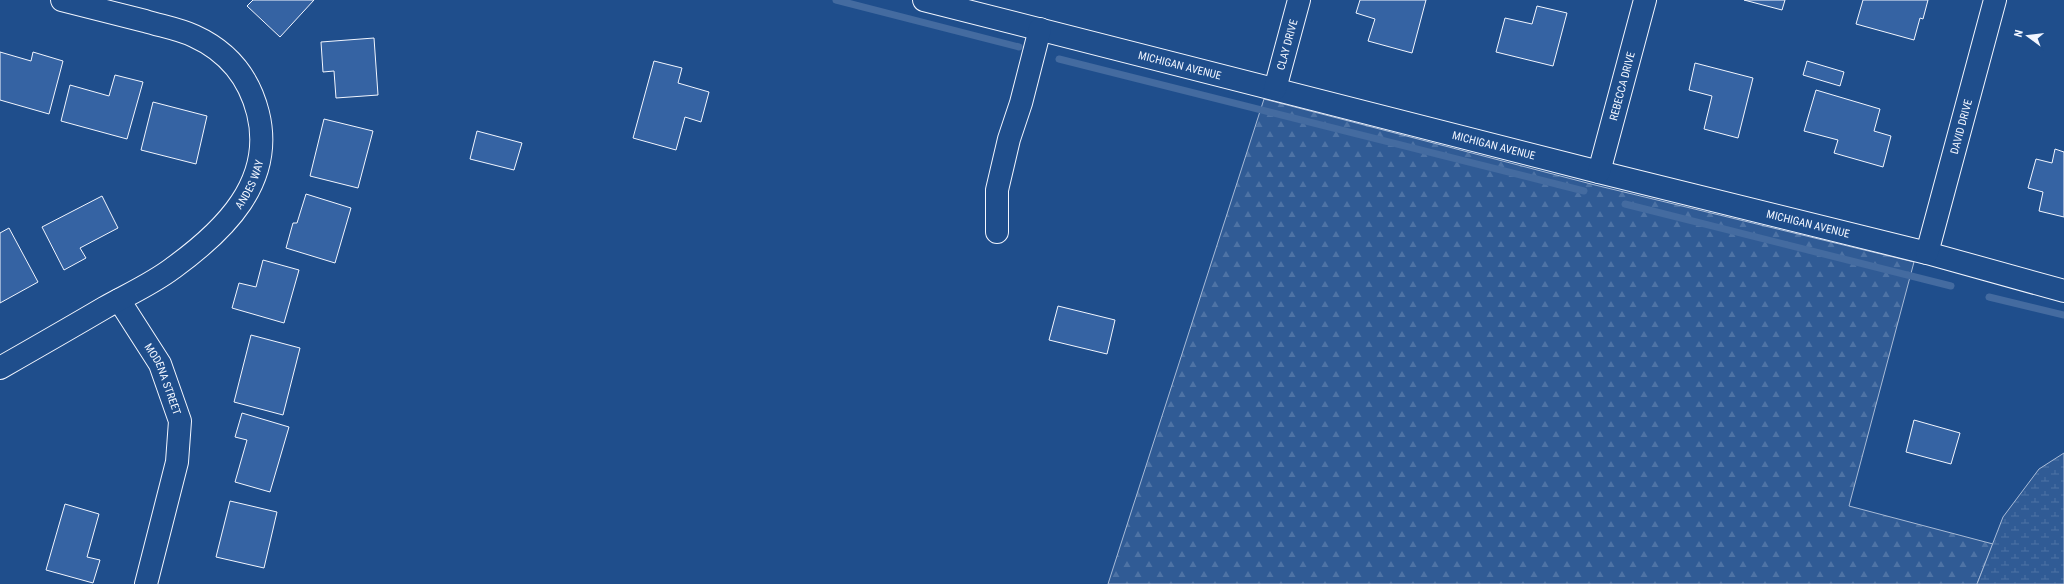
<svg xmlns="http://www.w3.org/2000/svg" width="2064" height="584" viewBox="0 0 2064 584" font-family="'Roboto Condensed',sans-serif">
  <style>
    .forest { fill: url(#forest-firs); stroke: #a8bbd7 }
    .wetland { fill: url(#wetland-marsh); stroke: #a8bbd7 }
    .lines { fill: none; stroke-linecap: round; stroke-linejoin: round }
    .stream { stroke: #446ba0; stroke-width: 7 }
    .building { fill: #3563a3; stroke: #f2f6ff }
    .minor-casing { stroke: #f2f6ff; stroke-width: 24 }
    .minor { stroke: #1f4e8c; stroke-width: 22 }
    .labels { text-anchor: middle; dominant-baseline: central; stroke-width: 3; stroke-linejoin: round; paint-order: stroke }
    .street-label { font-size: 11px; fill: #f2f6ff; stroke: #1f4e8c }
  </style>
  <defs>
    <pattern id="forest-firs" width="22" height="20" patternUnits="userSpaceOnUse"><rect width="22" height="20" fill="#305b95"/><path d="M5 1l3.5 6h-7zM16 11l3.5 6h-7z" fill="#4e73a5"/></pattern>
    <pattern id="wetland-marsh" width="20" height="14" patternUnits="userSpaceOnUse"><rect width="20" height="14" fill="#305b95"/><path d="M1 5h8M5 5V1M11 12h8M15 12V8" fill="none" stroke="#4e73a5"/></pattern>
  </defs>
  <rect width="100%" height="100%" fill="#1f4e8c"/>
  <!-- forest -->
  <path class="forest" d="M1264 99 1595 185 1914 262 1849 506 1993 544 1977 584H1108Z"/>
  <!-- wetland -->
  <path class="wetland" d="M2064 453V584H1977L2003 517 2039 469Z"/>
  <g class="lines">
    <!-- stream -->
    <path class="stream" d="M836 0 1019 47
      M1059 59 1584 191
      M1625 204 1951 286
      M1989 297 2064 315"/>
  </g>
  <!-- building -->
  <path class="building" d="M253 0H314L280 37 247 6Z
    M1360 0H1426L1412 53 1368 41 1375 19 1356 13Z
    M1744 0H1785L1782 10Z
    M1863 0H1928L1923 19 1920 18 1914 40 1856 24Z
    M1537 6 1567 13 1553 66 1496 52 1505 18 1532 24Z
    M374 38 378 95 336 98 334 71 323 72 321 42Z
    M0 52 31 61 33 52 63 61 49 114 0 100Z
    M654 61 682 68 678 83 709 92 701 122 685 117 676 150 633 138Z
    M1807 61 1844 72 1840 86 1803 75Z
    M1695 63 1753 78 1738 138 1704 129 1712 96 1689 90Z
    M115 75 143 82 127 139 61 121 70 85 109 96Z
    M1816 90 1880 109 1874 131 1891 136 1883 167 1834 153 1838 140 1804 131Z
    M153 102 207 116 196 164 141 150Z
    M324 119 373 131 358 188 310 176Z
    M477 131 522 143 514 170 470 159Z
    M2055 149 2064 152V217L2039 211 2043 192 2028 188 2036 159 2052 163Z
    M306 194 351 208 335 263 286 248 293 223H297Z
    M102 196 118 228 80 248 86 258 64 270 42 227Z
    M9 228 38 282 0 303V233Z
    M263 260 299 270 284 323 232 308 239 283 256 287Z
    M1058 306 1115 320 1107 354 1049 340Z
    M251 335 300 348 283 415 234 402Z
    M242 413 289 427 270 492 235 482 247 440 235 437Z
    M1914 420 1960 433 1951 464 1906 452Z
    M230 501 277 512 264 568 216 557Z
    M65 504 99 514 87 557 100 560 93 583 46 570Z"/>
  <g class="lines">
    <defs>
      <g id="minor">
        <path id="s1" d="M924 0 1599 172 1927 253 2064 291"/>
        <path id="s2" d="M1275 89 1299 0"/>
        <path id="s3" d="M1599 172 1645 0"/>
        <path d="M997 232V190L1009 139 1021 103 1040 29"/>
        <path id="s4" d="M1927 253 1995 0"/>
        <path id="s5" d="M119 300 160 364 180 421 177 462 146 584"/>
        <path id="s6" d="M0 368C35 348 70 328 104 308 127 295 152 284 173 268 224 231 275 182 258 113 249 77 227 51 194 36 179 29 161 26 145 21 118 14 90 7 62 0"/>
      </g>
    </defs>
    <!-- minor casing -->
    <use href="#minor" class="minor-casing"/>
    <!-- minor -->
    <use href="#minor" class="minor"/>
  </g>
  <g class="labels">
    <!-- street labels -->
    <g class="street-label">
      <text stroke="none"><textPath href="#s2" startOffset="46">CLAY DRIVE</textPath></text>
      <text stroke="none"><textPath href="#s1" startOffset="264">MICHIGAN AVENUE</textPath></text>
      <text stroke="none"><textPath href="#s3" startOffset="89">REBECCA DRIVE</textPath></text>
      <text stroke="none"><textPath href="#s4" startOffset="131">DAVID DRIVE</textPath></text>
      <text stroke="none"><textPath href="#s1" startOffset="588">MICHIGAN AVENUE</textPath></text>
      <text stroke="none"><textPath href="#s6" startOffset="315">ANDES WAY</textPath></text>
      <text stroke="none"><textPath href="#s1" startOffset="912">MICHIGAN AVENUE</textPath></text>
      <text stroke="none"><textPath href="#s5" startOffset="91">MODENA STREET</textPath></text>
    </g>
  </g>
  <!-- north arrow -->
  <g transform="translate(2028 36) rotate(285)" stroke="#1f4e8c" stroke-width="3" paint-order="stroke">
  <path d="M0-3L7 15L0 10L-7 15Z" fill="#f2f6ff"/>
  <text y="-6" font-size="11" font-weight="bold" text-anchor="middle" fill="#f2f6ff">N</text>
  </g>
</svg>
